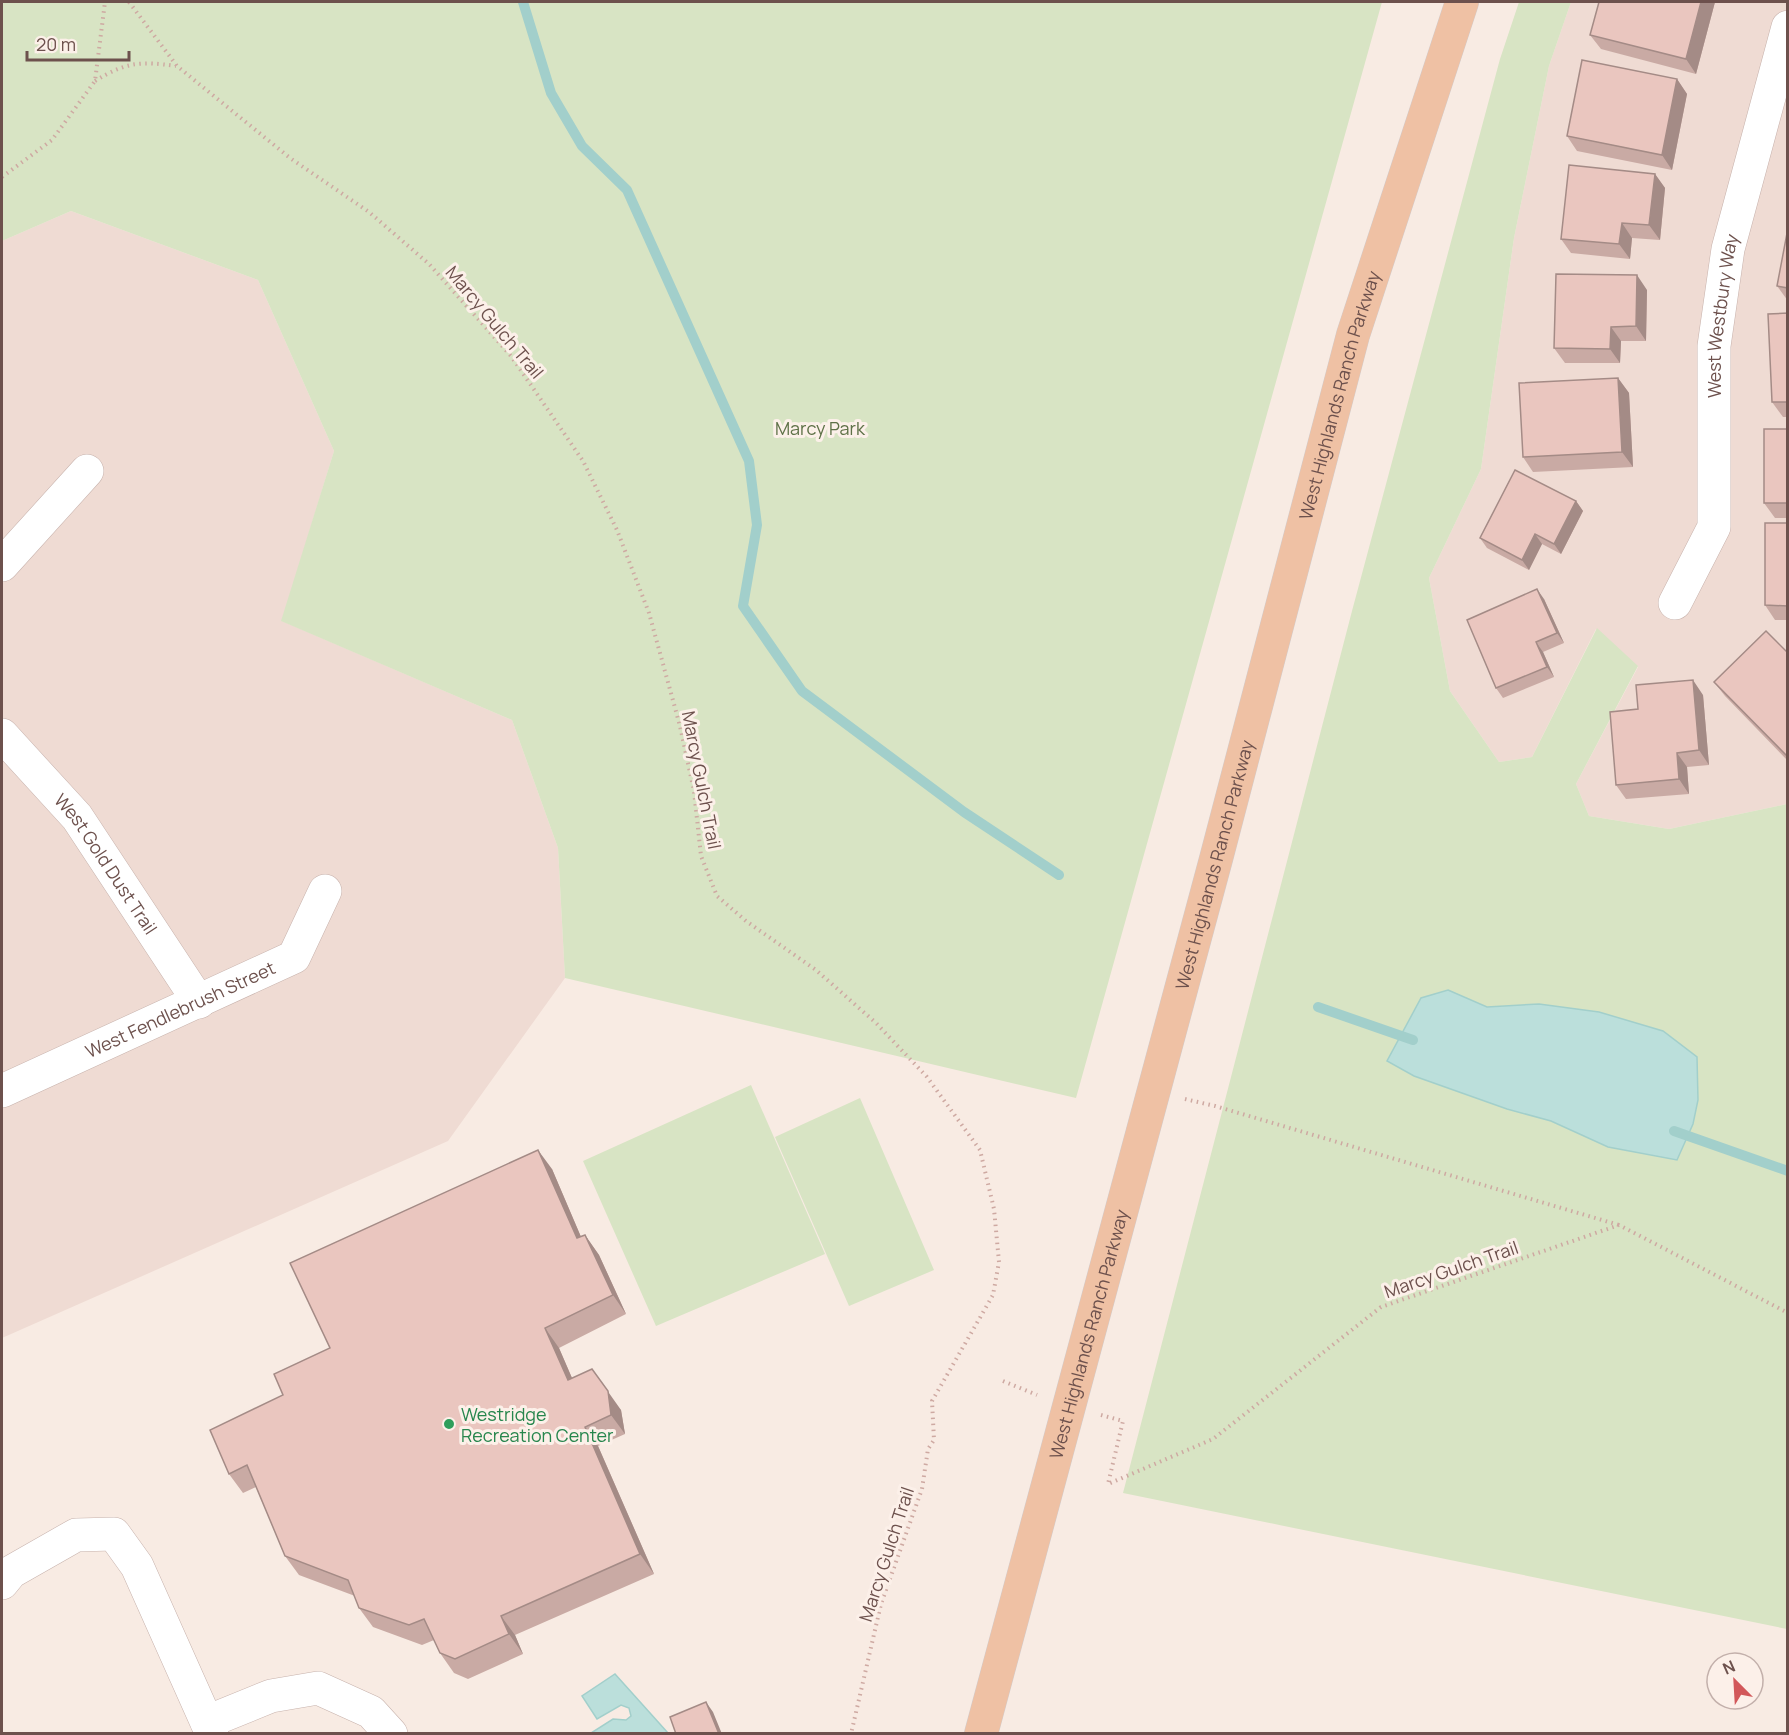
<svg xmlns="http://www.w3.org/2000/svg" width="1789" height="1735" viewBox="0 0 1789 1735" font-family="Manrope,sans-serif">
  <style>
    .residential { fill: #efdbd3 }
    .green { fill: #d8e4c4 }
    .water { fill: #bbdfdb; stroke: #a2cfcb; stroke-width: 1.5 }
    .lines { fill: none; stroke-linecap: round; stroke-linejoin: round }
    .stream { stroke: #a2cfcb; stroke-width: 10 }
    .minor-casing { stroke: #c7b2ac; stroke-width: 34 }
    .major-casing { stroke: #d3cbca; stroke-width: 34 }
    .path { stroke: #cea9a2; stroke-width: 4; stroke-dasharray: 1.5 4.5; stroke-linecap: butt }
    .minor { stroke: #fff; stroke-width: 33 }
    .major { stroke: #efc1a4; stroke-width: 33 }
    .wall { fill: #c9aaa4 }
    .shaded-wall { fill: #a48b86 }
    .building { fill: #eac6bf; stroke: #a48b86; stroke-width: 1.5 }
    .leisure-dot { fill: #2e9e5b; stroke: #fcf0e9; stroke-width: 2 }
    .labels { text-anchor: middle; dominant-baseline: central; stroke-width: 6; stroke-linejoin: round; paint-order: stroke }
    .street-label { font-size: 18px; fill: #6d514d; stroke: #fcf0e9 }
    .park-label { font-size: 18px; fill: #5e7147; stroke: #fcf0e9 }
    .leisure-label { font-size: 18px; fill: #27864d; stroke: #fcf0e9; text-anchor: start }
  </style>
  <rect width="100%" height="100%" fill="#f8ebe3"/>
  <!-- residential -->
  <path class="residential" d="M1571 2H1787V804L1669 829 1589 816 1576 784 1638 667 1596 629 1532 757 1499 762 1450 691 1429 578 1481 469 1514 238 1549 66Z
    M71 211 258 280 334 451 282 621 512 720 558 848 565 978 448 1141 2 1338V241Z"/>
  <!-- green -->
  <path class="green" d="M2 2H1382L1076 1098 565 978 558 848 512 720 281 621 334 451 258 280 71 211 2 241Z
    M1519 2H1571L1549 66 1514 238 1481 469 1429 578 1450 691 1499 762 1532 757 1597 628 1638 666 1576 784 1589 816 1669 829 1787 804V1629L1123 1493 1352 611 1500 59Z
    M751 1085 825 1254 656 1326 583 1161Z
    M860 1098 934 1270 849 1306 775 1137Z"/>
  <!-- water -->
  <path class="water" d="M1448 990 1487 1007 1539 1004 1599 1012 1663 1031 1697 1057 1698 1100 1693 1124 1677 1160 1608 1147 1551 1121 1507 1109 1414 1076 1387 1061 1421 998Z
    M615 1674 668 1733H591L613 1719 626 1720 631 1716 629 1708 621 1705 597 1719 582 1696Z"/>
  <g class="lines">
    <!-- stream -->
    <path class="stream" d="M523 2 551 93 582 146 627 190 749 461 757 525 743 606 802 691 964 812 1059 875
      M1318 1007 1413 1040
      M1674 1131 1788 1171"/>
    <defs>
      <g id="minor">
        <path d="M2 565 87 471"/>
        <path id="s1" d="M1675 603 1714 527V346L1728 249 1788 27"/>
        <path id="s2" d="M2 735 77 817 199 1002"/>
        <path id="s3" d="M2 1091 294 957 325 891"/>
        <path d="M2 1583 11 1572 76 1535 114 1534 137 1566 212 1734"/>
        <path d="M207 1722 271 1696 318 1688 371 1712 391 1734"/>
      </g>
      <g id="major">
        <path id="s4" d="M981 1734 1216 859 1353 335 1462 2"/>
      </g>
    </defs>
    <!-- minor casing -->
    <use href="#minor" class="minor-casing"/>
    <!-- major casing -->
    <use href="#major" class="major-casing"/>
    <!-- path -->
    <path class="path" d="M129 2 177 66 290 158 369 212 429 264 511 356 583 461 617 530 649 613 680 726 694 791 701 856 717 896 746 921 816 970 876 1023 927 1077 980 1150 994 1209 999 1262 993 1295 932 1401 934 1440 928 1449 922 1489 881 1604 851 1734
      M95 81C126 62 140 61 176 66
      M2 177 52 140 95 81 105 2
      M1185 1099 1215 1106 1619 1225
      M1003 1381 1037 1395
      M1101 1415 1123 1421 1108 1484 1213 1439 1381 1307 1619 1225 1788 1313"/>
    <!-- minor -->
    <use href="#minor" class="minor"/>
    <!-- major -->
    <use href="#major" class="major"/>
  </g>
  <!-- wall -->
  <path class="wall" d="M1715 2 1696 74 1601 49 1590 35Z
    M1677 79 1687 94 1672 170 1577 151 1567 136Z
    M1655 174 1665 188 1660 240 1632 238 1630 259 1571 253 1561 239Z
    M1788 228V301L1777 286Z
    M1647 290 1646 341H1621L1620 363H1565L1554 348Z
    M1788 313V417H1783L1772 402Z
    M1618 378 1629 393 1633 467 1533 472 1523 457Z
    M1788 429V518H1775L1764 503Z
    M1576 501 1583 511 1561 554 1542 544 1529 570 1487 548 1480 538Z
    M1788 523V620H1775L1765 605Z
    M1544 599 1564 643 1543 652 1554 677 1503 698 1496 688Z
    M1788 653V761L1725 696 1714 682Z
    M1703 695 1709 765 1687 767 1689 794 1626 799 1616 785 1638 709Z
    M552 1169 581 1237 585 1235 599 1255 626 1314 559 1348 572 1378 621 1410 625 1434 598 1446 654 1574 515 1635 523 1654 468 1679 454 1673 440 1653 434 1640 422 1645 373 1627 359 1608 355 1596 299 1575 285 1556 256 1487 243 1493 229 1474 283 1395 330 1348Z"/>
  <!-- shaded-wall -->
  <path class="shaded-wall" d="M1701 2H1715L1696 74 1686 59Z
    M1677 79 1687 94 1672 170 1662 155Z
    M1655 174 1665 188 1660 240 1649 225Z
    M1622 223 1632 238 1630 259 1619 244Z
    M1637 275 1647 290 1646 341 1636 326Z
    M1611 327 1621 341 1620 363 1610 349Z
    M1618 378 1629 393 1633 467 1622 452Z
    M1576 501 1583 511 1561 554 1554 544Z
    M1535 534 1542 544 1529 570 1522 560Z
    M1537 589 1544 599 1564 643 1557 633Z
    M1536 642 1543 652 1554 677 1547 667Z
    M1693 680 1703 695 1709 765 1699 750Z
    M1677 753 1687 767 1689 794 1679 779Z
    M538 1150 552 1169 590 1258 577 1238Z
    M585 1235 599 1255 626 1314 613 1295Z
    M545 1328 559 1348 581 1399 568 1380Z
    M592 1369 621 1410 625 1434 611 1415Z
    M585 1427 598 1446 654 1574 640 1554Z
    M501 1616 515 1635 523 1654 509 1634Z
    M706 1702 713 1712 722 1734H719Z"/>
  <!-- building -->
  <path class="building" d="M1599 2H1701L1686 59 1590 35Z
    M1582 60 1677 79 1662 155 1567 136Z
    M1569 165 1655 174 1649 225 1622 223 1619 244 1561 239Z
    M1788 228V288L1777 286Z
    M1556 274 1637 275 1636 326 1611 327 1610 349 1554 348Z
    M1788 313V402H1772L1768 314Z
    M1618 378 1622 452 1523 457 1519 383Z
    M1764 429H1788V503H1764Z
    M1515 470 1576 501 1554 544 1535 534 1522 560 1480 538Z
    M1765 523H1788V606L1765 605Z
    M1537 589 1557 633 1536 642 1547 667 1496 688 1467 620Z
    M1766 631 1788 653 1787 756 1714 682Z
    M1693 680 1699 750 1677 753 1679 779 1616 785 1610 712 1638 709 1636 685Z
    M538 1150 577 1238 585 1235 613 1295 545 1328 568 1380 592 1369 608 1391 611 1415 585 1427 640 1554 501 1616 509 1634 455 1659 440 1653 424 1619 409 1625 359 1608 348 1580 285 1556 247 1465 229 1474 210 1430 283 1395 274 1374 330 1348 290 1263Z
    M706 1702 719 1734H676L670 1717Z"/>
  <!-- markers -->
  <circle class="leisure-dot" cx="449" cy="1424" r="6"/>
  <g class="labels">
    <!-- street labels -->
    <g class="street-label">
      <text stroke="none"><textPath href="#s1" startOffset="297">West Westbury Way</textPath></text>
      <text transform="translate(495 322) rotate(50)">Marcy Gulch Trail</text>
      <text stroke="none"><textPath href="#s4" startOffset="1386">West Highlands Ranch Parkway</textPath></text>
      <text transform="translate(702 780) rotate(79)">Marcy Gulch Trail</text>
      <text stroke="none"><textPath href="#s2" startOffset="166">West Gold Dust Trail</textPath></text>
      <text stroke="none"><textPath href="#s4" startOffset="900">West Highlands Ranch Parkway</textPath></text>
      <text stroke="none"><textPath href="#s3" startOffset="196">West Fendlebrush Street</textPath></text>
      <text transform="translate(1451 1269) rotate(-19)">Marcy Gulch Trail</text>
      <text stroke="none"><textPath href="#s4" startOffset="414">West Highlands Ranch Parkway</textPath></text>
      <text transform="translate(886 1554) rotate(-72)">Marcy Gulch Trail</text>
    </g>
    <!-- park labels -->
    <g class="park-label">
      <text x="820" y="428">Marcy Park</text>
    </g>
    <!-- leisure labels -->
    <g class="leisure-label">
      <text x="461" y="1414">Westridge<tspan x="461" dy="21">Recreation Center</tspan></text>
    </g>
  </g>
  <!-- border -->
  <rect width="1789" height="1735" fill="none" stroke="#6d514d" stroke-width="6"/>
  <!-- north arrow -->
  <g transform="translate(1735 1681) rotate(336)"><circle r="28" fill="#fcf0e9" stroke="#c3b0ab" stroke-width="1.5"/>
  <path d="M0-4.5L10 22L0 15L-10 22Z" fill="#d2585a"/>
  <text y="-9" font-size="16" font-weight="bold" text-anchor="middle" fill="#6d514d">N</text>
  </g>
  <!-- scale -->
  <path d="M27 51v9h102v-9" fill="none" stroke="#6d514d" stroke-width="3"/>
  <text x="36" y="51" font-size="18" fill="#6d514d" stroke="#fcf0e9" stroke-width="4.5" paint-order="stroke">20 m</text>
</svg>
